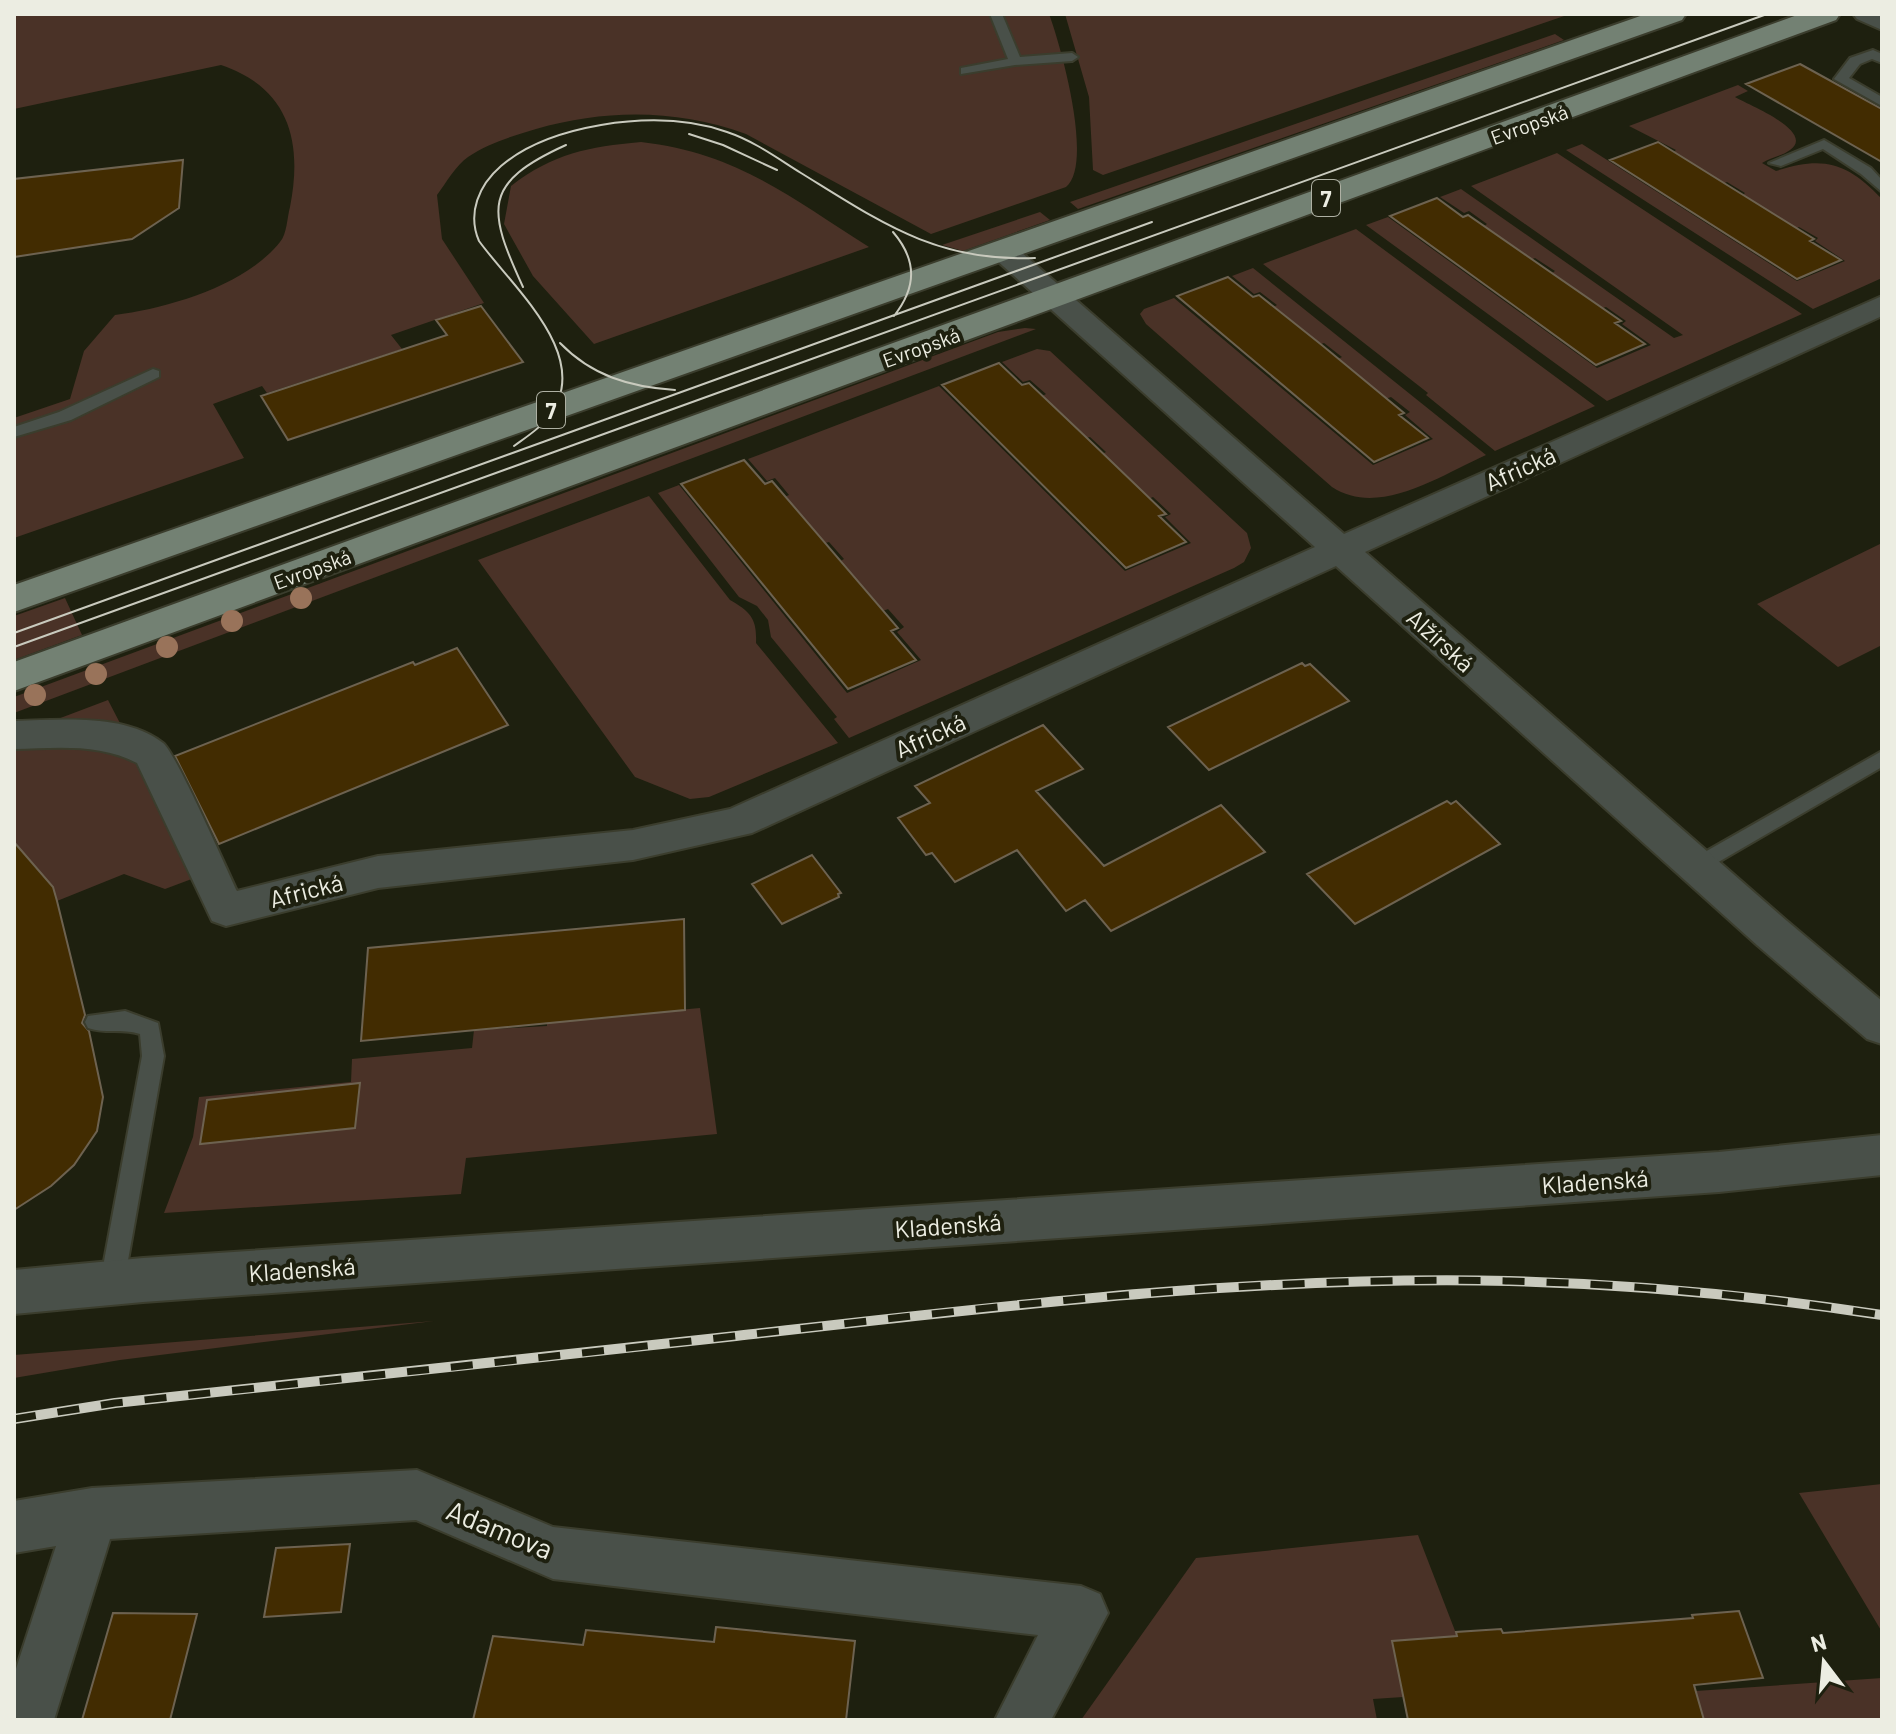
<svg xmlns="http://www.w3.org/2000/svg" width="1896" height="1734" viewBox="0 0 1896 1734" font-family="Barlow,sans-serif">
  <style>
    .green { fill: #4a3227; fill-rule: evenodd }
    .building { fill: #422c01; stroke: #6d6250; stroke-width: 2 }
    .lines { fill: none; stroke-linecap: round; stroke-linejoin: round }
    .lane-casing { stroke: #3b3d2d; stroke-width: 4 }
    .street-casing { stroke: #3b3d2d; stroke-width: 4 }
    .primary-casing { stroke: #3b3d2d; stroke-width: 4 }
    .lane { fill: #495049; fill-rule: evenodd }
    .street { fill: #495049; fill-rule: evenodd }
    .primary { fill: #738173; fill-rule: evenodd }
    .tram { stroke: #c9cabe; stroke-width: 2 }
    .rail-casing { stroke: #c9cabe; stroke-width: 10 }
    .rail { stroke: #1e200f; stroke-width: 7; stroke-dasharray: 22; stroke-linecap: butt }
    .tree { fill: #99735a }
    .labels { text-anchor: middle; dominant-baseline: central; stroke-width: 8; stroke-linejoin: round; paint-order: stroke }
    .far-street-label { font-size: 20px; fill: #ecede2; stroke: #1e200f }
    .shield { fill: #1e200f; stroke: #aeb0a3; stroke-width: 2 }
    .shield-label { font-size: 22px; font-weight: bold; fill: #ecede2 }
    .street-label { font-size: 24px; fill: #ecede2; stroke: #1e200f }
    .near-street-label { font-size: 28px; fill: #ecede2; stroke: #1e200f }
  </style>
  <rect width="100%" height="100%" fill="#1e200f"/>
  <!-- green -->
  <path class="green" d="M14 14H1049C1061 46 1094 164 1066 187L931 234 746 134C676 109 607 109 536 129 513 136 488 143 468 157 456 165 446 183 437 195L442 239 484 303 391 335 402 349 267 393 262 386 213 404 244 458 14 538V418L70 399 84 351 115 315C168 308 245 286 280 242 287 234 287 218 290 207 303 141 289 88 221 65L14 109Z
    M1065 14H1570L1103 175 1093 170 1089 97Z
    M1555 34 1564 40 1078 209 1070 202Z
    M1738 85 1748 91 1735 97C1744 103 1817 131 1790 150 1782 156 1770 158 1762 163L1776 171C1824 155 1848 163 1882 199V278L1813 309 1566 150 1582 144 1797 281 1845 261 1815 241 1818 238 1799 227 1795 229 1742 196 1745 193 1727 182 1722 184 1672 153 1676 150 1629 126Z
    M641 142C737 153 790 197 869 247L594 344 533 276 504 224 511 186C554 153 588 147 641 142Z
    M1557 153 1802 314 1607 401 1366 225 1388 217 1597 368 1651 345 1622 324 1626 321 1606 307 1600 309 1551 274 1555 271 1535 258 1530 260 1483 227 1487 224 1469 211 1464 213 1440 197 1461 189 1674 338 1683 335 1471 186Z
    M1040 212 1050 220 963 251 942 245Z
    M1356 229 1595 406 1495 451 1426 395 1428 393 1263 264Z
    M1253 268 1486 455C1441 475 1379 518 1332 487L1146 324 1140 314 1144 309 1174 298 1373 465 1433 439 1405 415 1410 412 1391 397 1385 399 1336 360 1342 357 1324 343 1318 345 1272 308 1277 305 1260 292 1254 294 1232 276Z
    M1025 328 1036 329 14 713V697L998 332Z
    M1037 349 1050 351 1247 533 1251 548 1244 562 1234 568 849 738 834 719 837 717 771 637 768 620 757 606 739 597 658 493 679 485 847 693 921 660 897 632 904 627 888 609 880 612 837 563 844 559 829 542 822 544 782 498 789 495 775 478 767 481 748 459 939 386 1125 571 1191 543 1165 517 1171 514 1153 497 1146 500 1100 455 1106 452 1090 437 1083 439 1039 398 1046 394 1030 380 1023 382 1002 362Z
    M649 496 730 600C751 612 757 619 756 643L838 743 709 797 690 799 635 777 478 560Z
    M1882 543V645L1838 667 1757 604Z
    M65 598 82 635 14 660V616Z
    M108 700 122 727 34 728Z
    M76 747 103 748 141 762 197 877 165 889 124 874 57 901 53 887 14 860V749Z
    M700 1008 717 1134 466 1158 461 1194 164 1213 193 1137 199 1097 351 1082 352 1059 472 1048 474 1030 547 1026V1022ZM359 1085 355 1128 200 1144 207 1100Z
    M434 1321 120 1360 14 1378V1355Z
    M1882 1484V1632L1799 1493Z
    M1418 1535 1457 1636 1392 1641 1403 1697 1373 1699 1377 1720H1081L1196 1558Z
    M1882 1678V1720H1704L1696 1691Z"/>
  <!-- building -->
  <path class="building" d="M1800 64 1882 109V162L1746 84Z
    M1658 142 1814 239 1810 241 1841 260 1797 279 1610 160Z
    M183 160 179 208 132 239 14 257V179Z
    M1437 198 1463 217 1468 215 1621 321 1615 323 1645 344 1596 365 1390 216Z
    M1228 277 1253 297 1259 295 1323 346 1404 413 1399 415 1428 438 1374 462 1177 296Z
    M481 306 523 362 288 440 261 396 447 335 436 320Z
    M999 363 1022 385 1029 383 1088 439 1166 514 1159 516 1186 542 1126 568 942 385Z
    M744 460 765 484 772 481 898 628 891 631 916 660 848 689 681 484Z
    M457 648 508 725 219 844 175 756 413 662 415 665Z
    M1302 663 1305 666 1310 664 1349 701 1209 770 1168 727Z
    M1043 725 1083 769 1036 791 1104 866 1221 805 1265 852 1111 931 1085 900 1066 911 1017 850 955 882 932 853 926 855 898 818 930 803 915 786Z
    M1447 801 1451 804 1456 801 1500 844 1355 924 1307 874Z
    M14 842 53 887 57 901 85 1015 82 1023 89 1031 103 1097 97 1131 74 1165 51 1186 14 1210Z
    M812 855 841 893 838 894 839 897 782 924 752 884Z
    M684 919 685 1010 361 1041 368 948Z
    M360 1083 355 1128 200 1144 207 1100Z
    M350 1544 341 1612 264 1617 276 1548Z
    M1739 1611 1763 1678 1694 1685 1704 1720H1408L1392 1641 1457 1636 1456 1632 1501 1629 1503 1633 1693 1618 1692 1615Z
    M113 1613 197 1614 170 1720H82Z
    M716 1627 855 1641 846 1720H473L493 1636 583 1645 586 1630 714 1642Z"/>
  <g class="lines">
    <defs>
      <path id="lane" d="M990 14H1002L1020 57 1072 53 1078 57 1072 61 1015 65 961 74V68L1008 59Z
        M1873 50 1882 54V63L1872 59 1860 64 1849 78 1882 97V106L1834 79 1850 58Z
        M1824 140 1871 168 1882 180V192L1861 174 1823 149 1781 166 1769 163Z
        M153 369 159 371V377L71 420 14 437V427L59 412Z
        M1882 751V767L1703 871H1689L1686 866 1689 861Z
        M125 1011 158 1023 164 1056 124 1283 120 1291 112 1294 104 1291 100 1283 142 1056 140 1034C122 1028 105 1034 88 1028L85 1022 88 1016Z"/>
      <path id="street" d="M1853 14H1882V30L1857 19Z
        M1003 242 1013 245 1344 534 1882 296V316L1365 552 1787 921 1882 1001V1044L1867 1039 1757 945 1336 566 752 833 633 860 378 888 226 926 212 921 137 763C99 743 56 748 14 749V721C61 720 124 713 163 743 176 753 226 868 237 891L378 856 633 830 730 809 1315 547 993 257 988 251 993 245Z
        M1882 1135V1175L1719 1192 143 1302 14 1314V1270L143 1258 1719 1152Z
        M417 1470 553 1527 1081 1586 1100 1594 1108 1613 1051 1720H995L1038 1635 553 1579 416 1520 110 1539 54 1720H14V1675L56 1546 14 1553V1501L92 1488Z"/>
      <path id="primary" d="M1646 14H1686L1682 20 14 612V585Z
        M1800 14H1840L1836 20 14 691V662Z"/>
    </defs>
    <!-- lane casing -->
    <use href="#lane" class="lane-casing"/>
    <!-- street casing -->
    <use href="#street" class="street-casing"/>
    <!-- primary casing -->
    <use href="#primary" class="primary-casing"/>
    <!-- lane -->
    <use href="#lane" class="lane"/>
    <!-- street -->
    <use href="#street" class="street"/>
    <!-- primary -->
    <use href="#primary" class="primary"/>
    <!-- tram -->
    <path class="tram" d="M689 134 723 145 777 170
      M893 232C917 260 917 287 894 316
      M523 287C487 209 482 183 566 145
      M560 343C592 376 630 387 675 390
      M514 446C525 438 539 429 547 419 597 359 513 288 479 241 467 213 479 185 501 166 529 142 566 131 601 125 643 118 687 118 727 132 754 141 777 158 801 173 882 223 936 262 1035 258
      M14 633 1152 222
      M14 647 1767 14"/>
    <defs>
      <path id="rail" d="M14 1419 115 1403C322 1381 529 1359 736 1336 992 1307 1251 1275 1509 1281 1634 1284 1758 1296 1882 1315"/>
    </defs>
    <!-- rail casing -->
    <use href="#rail" class="rail-casing"/>
    <!-- rail -->
    <use href="#rail" class="rail"/>
  </g>
  <!-- trees -->
  <g class="tree">
    <circle cx="301" cy="598" r="11"/>
    <circle cx="232" cy="621" r="11"/>
    <circle cx="167" cy="647" r="11"/>
    <circle cx="96" cy="674" r="11"/>
    <circle cx="35" cy="695" r="11"/>
  </g>
  <g class="labels">
    <!-- far-street labels -->
    <g class="far-street-label">
      <text transform="translate(1529 124) rotate(-20)">Evropská</text>
      <text transform="translate(921 347) rotate(-20)">Evropská</text>
      <text transform="translate(312 569) rotate(-20)">Evropská</text>
    </g>
    <!-- shield labels -->
    <g class="shield">
      <rect x="1312" y="180" width="28" height="36" rx="6"/>
      <rect x="537" y="392" width="28" height="36" rx="6"/>
    </g>
    <g class="shield-label">
      <text x="1326" y="198">7</text>
      <text x="551" y="410">7</text>
    </g>
    <!-- street labels -->
    <g class="street-label">
      <text transform="translate(1520 468) rotate(-24)">Africká</text>
      <text transform="translate(1441 640) rotate(42)">Alžírská</text>
      <text transform="translate(930 735) rotate(-24)">Africká</text>
      <text transform="translate(306 890) rotate(-14)">Africká</text>
      <text transform="translate(1595 1181) rotate(-4)">Kladenská</text>
      <text transform="translate(948 1225) rotate(-4)">Kladenská</text>
      <text transform="translate(302 1269) rotate(-4)">Kladenská</text>
    </g>
    <!-- near-street labels -->
    <g class="near-street-label">
      <text transform="translate(500 1529) rotate(22)">Adamova</text>
    </g>
  </g>
  <!-- border -->
  <rect width="1896" height="1734" fill="none" stroke="#ecede2" stroke-width="32"/>
  <!-- north arrow -->
  <g transform="translate(1824 1662) rotate(344)" stroke="#1e200f" stroke-width="6" paint-order="stroke">
  <path d="M0-6L14 30L0 20L-14 30Z" fill="#ecede2"/>
  <text y="-12" font-size="22" font-weight="bold" text-anchor="middle" fill="#ecede2">N</text>
  </g>
</svg>
